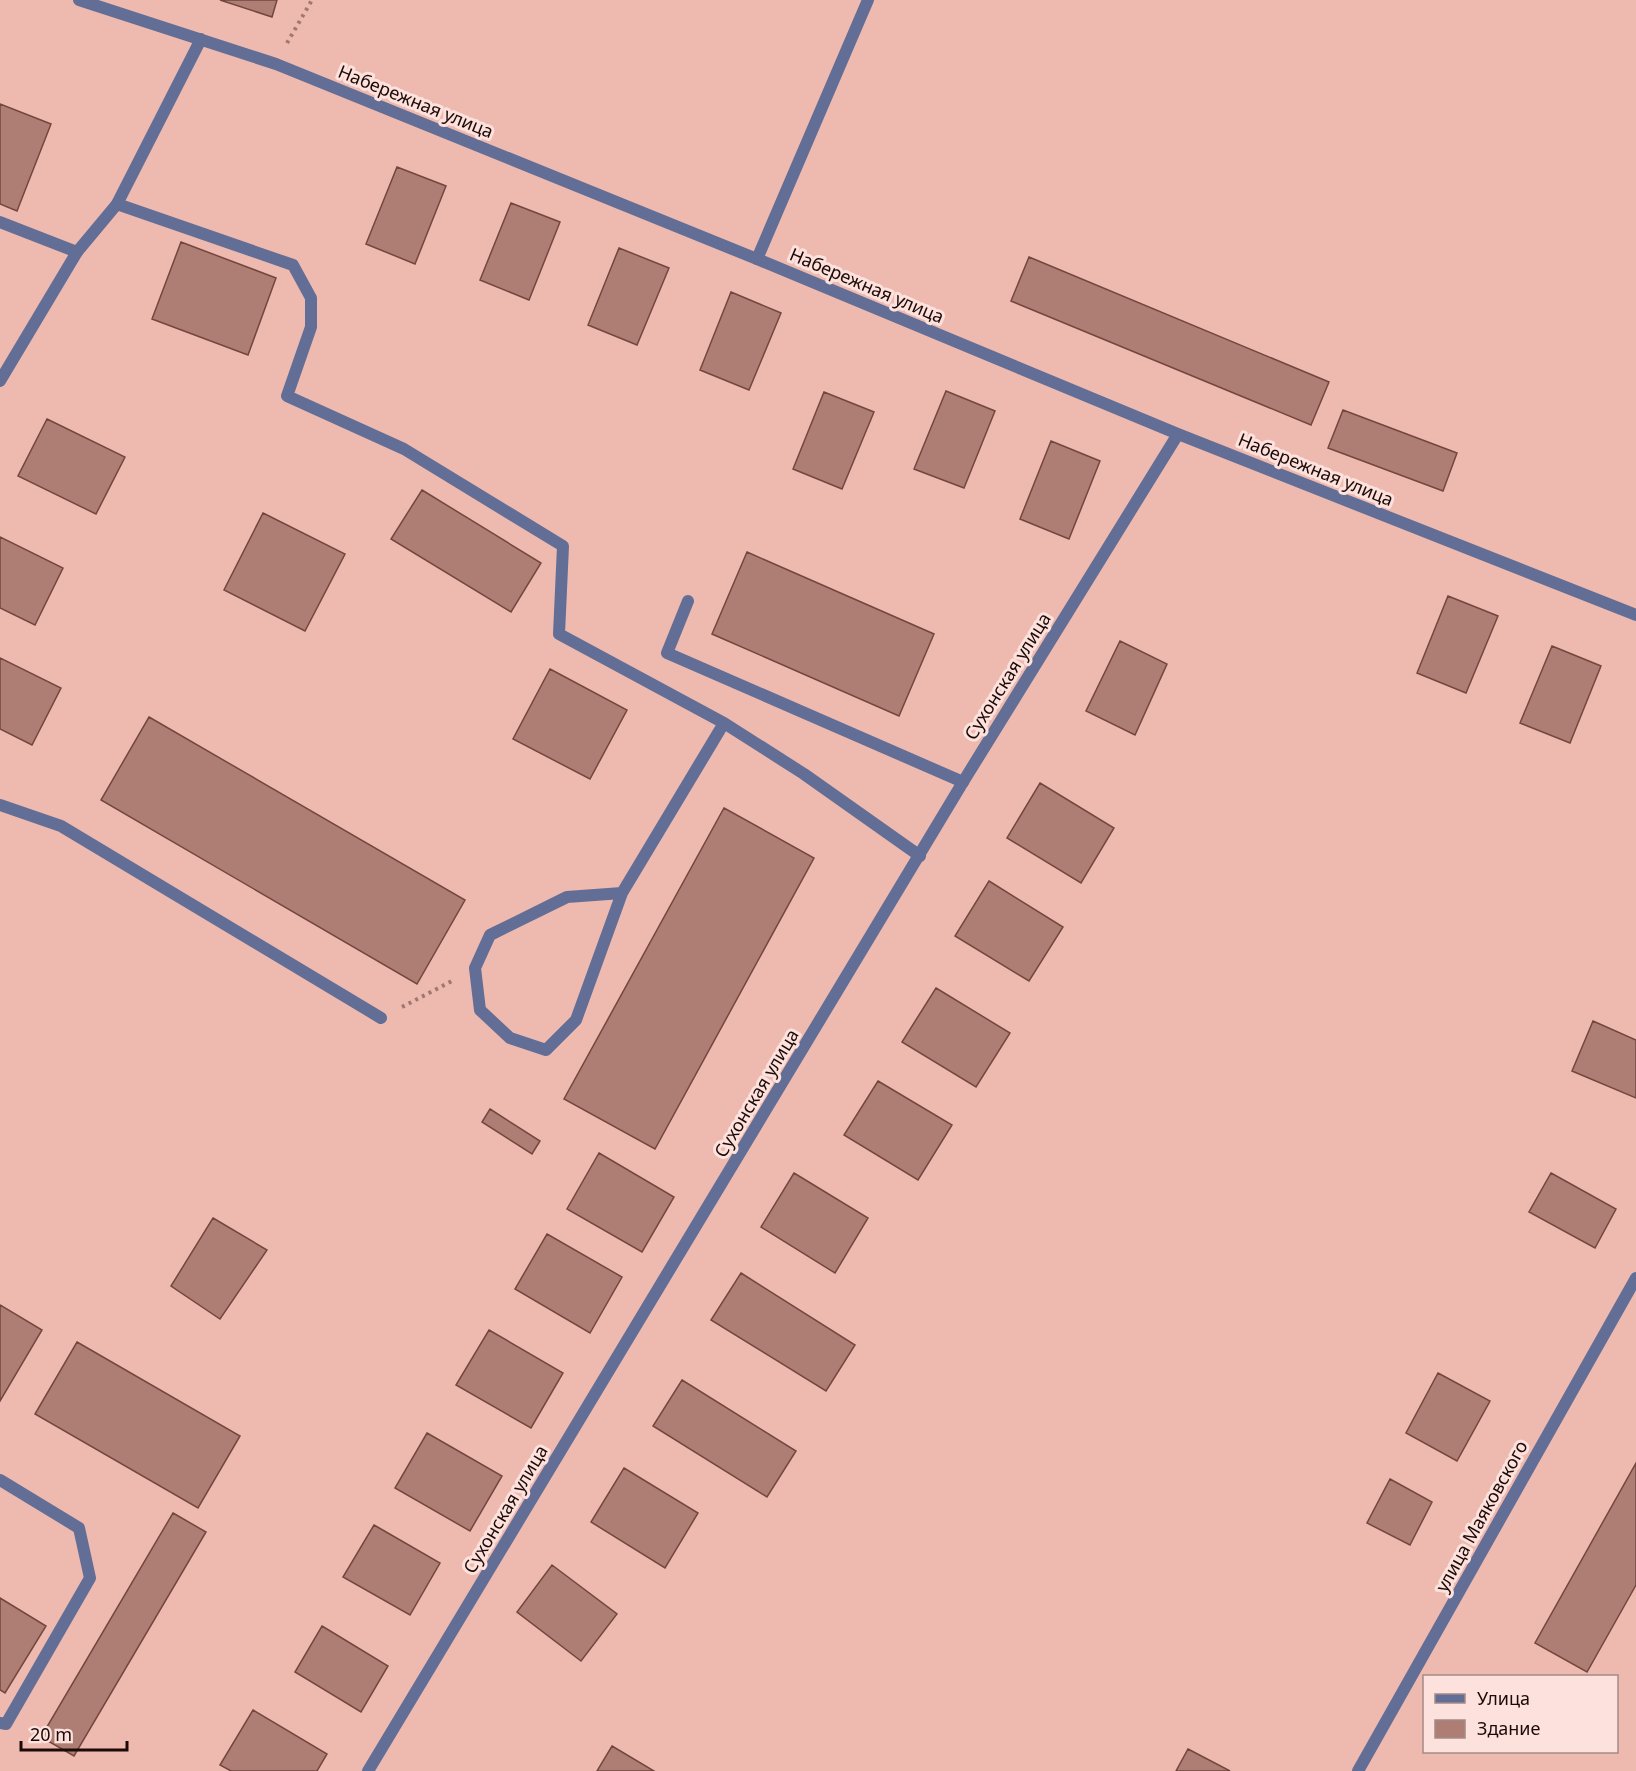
<svg xmlns="http://www.w3.org/2000/svg" width="1636" height="1771" viewBox="0 0 1636 1771" font-family="'Noto Sans',sans-serif">
  <style>
    .building { fill: #ae7d74; stroke: #73473f; stroke-width: 1.5 }
    .lines { fill: none; stroke-linecap: round; stroke-linejoin: round }
    .path { stroke: #a07871; stroke-width: 4; stroke-dasharray: 3 4.5; stroke-linecap: butt }
    .service { stroke: #626e96; stroke-width: 12 }
    .minor { stroke: #626e96; stroke-width: 12 }
    .labels { text-anchor: middle; dominant-baseline: central; stroke-width: 6; stroke-linejoin: round; paint-order: stroke }
    .street-label { font-size: 18px; fill: #1b0a07; stroke: #fde1dc }
  </style>
  <rect width="100%" height="100%" fill="#eeb9af"/>
  <!-- building -->
  <path class="building" d="M220 0H277L272 17Z
    M0 104 51 124 17 211 0 204Z
    M397 167 446 186 415 264 366 244Z
    M511 203 560 222 529 300 480 280Z
    M181 242 276 278 248 355 152 319Z
    M619 248 669 268 637 345 588 325Z
    M1029 257 1329 382 1311 425 1011 301Z
    M731 292 781 313 749 390 700 370Z
    M946 391 995 411 964 488 914 469Z
    M824 392 874 412 842 489 793 469Z
    M1343 410 1457 453 1443 491 1328 448Z
    M47 419 125 457 96 514 18 476Z
    M1051 441 1100 461 1069 539 1020 519Z
    M422 490 541 563 511 612 391 539Z
    M263 513 345 554 305 631 224 590Z
    M0 537 63 568 35 625 0 608Z
    M747 552 934 634 899 716 712 634Z
    M1448 596 1498 616 1466 693 1417 673Z
    M1120 641 1167 664 1135 735 1086 711Z
    M1552 646 1601 666 1570 743 1520 723Z
    M0 658 61 688 32 745 0 729Z
    M550 669 627 710 590 779 513 739Z
    M149 717 465 900 417 984 101 800Z
    M1040 783 1114 828 1081 883 1007 838Z
    M724 808 814 858 655 1149 564 1099Z
    M989 881 1063 927 1029 981 955 936Z
    M936 988 1010 1033 976 1087 902 1042Z
    M1593 1021 1636 1040V1098L1572 1071Z
    M878 1081 952 1125 918 1180 844 1135Z
    M490 1109 540 1141 532 1154 482 1122Z
    M599 1153 674 1197 642 1252 567 1209Z
    M794 1173 868 1218 835 1273 761 1227Z
    M1551 1173 1616 1209 1595 1248 1529 1212Z
    M213 1218 267 1250 220 1319 171 1286Z
    M547 1234 622 1277 590 1333 515 1289Z
    M741 1273 855 1345 826 1391 711 1320Z
    M0 1305 42 1330 0 1401Z
    M489 1330 563 1373 531 1428 456 1385Z
    M77 1342 240 1436 198 1508 35 1414Z
    M1438 1373 1490 1401 1457 1461 1406 1433Z
    M682 1380 796 1451 767 1497 653 1426Z
    M427 1433 502 1476 470 1531 395 1488Z
    M1636 1463V1585L1587 1672 1535 1643Z
    M624 1468 698 1513 665 1568 591 1522Z
    M1390 1479 1432 1502 1410 1545 1367 1523Z
    M173 1513 206 1532 74 1756 41 1737Z
    M374 1525 440 1563 410 1615 343 1577Z
    M552 1565 617 1614 581 1661 517 1612Z
    M0 1598 46 1626 5 1693 0 1690Z
    M322 1626 388 1666 361 1712 295 1672Z
    M253 1710 327 1754 317 1771H231L220 1765Z
    M612 1746 654 1771H597Z
    M1188 1749 1230 1771H1176Z"/>
  <g class="lines">
    <!-- path -->
    <path class="path" d="M287 43 312 0
      M402 1007 452 981"/>
    <!-- service -->
    <path class="service" d="M117 204 293 265 311 298V327L287 396 404 449 563 546 559 634 724 723
      M0 222 77 252
      M757 259 868 0
      M688 601 667 653 963 782
      M0 805 61 826 381 1018
      M622 893 576 1020 546 1050 510 1038 480 1010 475 968 490 935 567 897 622 893 724 723 804 774 920 856
      M0 1480 79 1528 90 1578 6 1724 0 1723"/>
    <!-- minor -->
    <path class="minor" d="M79 0 276 64 757 259 1178 434 1636 615
      M0 381 77 252 117 204 201 39
      M368 1771 963 782 1178 434
      M1358 1771 1636 1278"/>
  </g>
  <g class="labels">
    <!-- street labels -->
    <g class="street-label">
      <text transform="translate(416 101) rotate(22)">Набережная улица</text>
      <text transform="translate(867 285) rotate(23)">Набережная улица</text>
      <text transform="translate(1316 469) rotate(22)">Набережная улица</text>
      <text transform="translate(1007 676) rotate(-58)">Сухонская улица</text>
      <text transform="translate(756 1093) rotate(-59)">Сухонская улица</text>
      <text transform="translate(505 1509) rotate(-59)">Сухонская улица</text>
      <text transform="translate(1481 1516) rotate(-61)">улица Маяковского</text>
    </g>
  </g>
  <!-- legend -->
  <rect x="1423" y="1675" width="195" height="78" fill="#fde1dc" stroke="#a38b87" stroke-width="1.5"/>
  <rect x="1435" y="1694" width="30" height="9" fill="#626e96" stroke="#a38b87" stroke-width="1.5"/>
  <text x="1477" y="1705" font-size="18" fill="#1b0a07">Улица</text>
  <rect x="1435" y="1720" width="30" height="18" fill="#ae7d74" stroke="#a38b87" stroke-width="1.5"/>
  <text x="1477" y="1735" font-size="18" fill="#1b0a07">Здание</text>
  <!-- scale -->
  <path d="M21 1741v9h106v-9" fill="none" stroke="#1b0a07" stroke-width="3"/>
  <text x="30" y="1741" font-size="18" fill="#1b0a07" stroke="#fde1dc" stroke-width="4.5" paint-order="stroke">20 m</text>
</svg>
